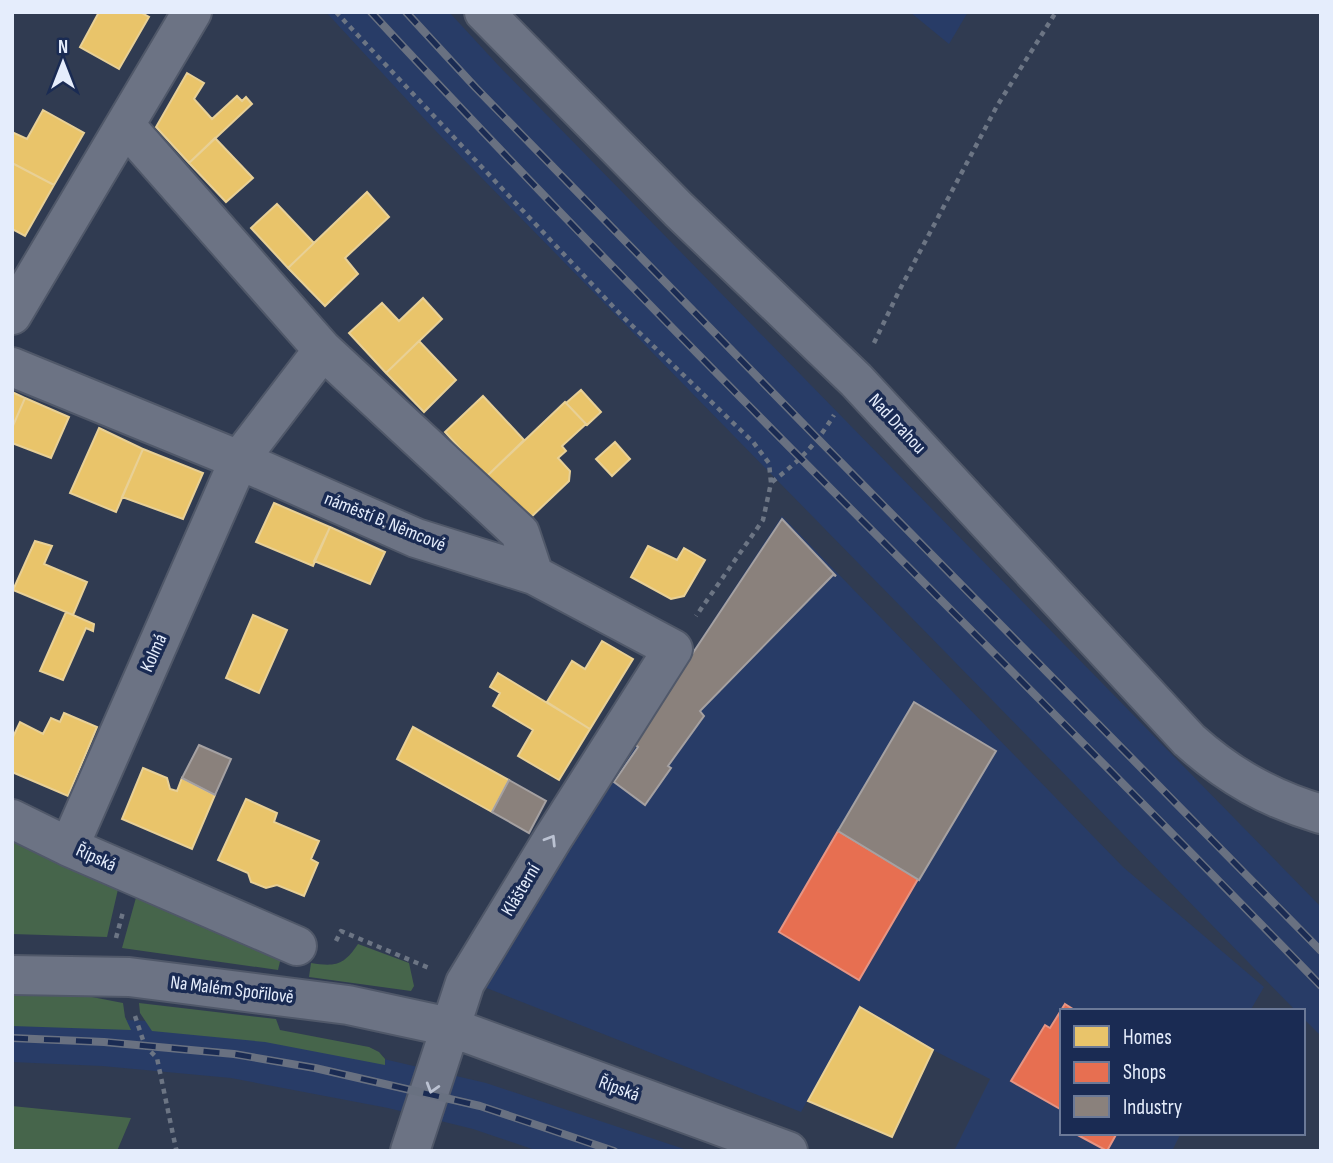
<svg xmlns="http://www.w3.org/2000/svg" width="1333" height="1163" viewBox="0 0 1333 1163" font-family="'Sofia Sans Condensed',sans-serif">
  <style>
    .built { fill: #283c67 }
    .green { fill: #46654b }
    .homes { fill: #e9c46a; stroke: #e8d096; stroke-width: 2 }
    .shops { fill: #e76f51; stroke: #e69584; stroke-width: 2 }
    .industry { fill: #8a817c; stroke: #a5a1a2; stroke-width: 2 }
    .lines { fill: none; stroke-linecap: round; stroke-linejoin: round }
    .minor-casing { stroke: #505869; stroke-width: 42 }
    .path { stroke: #6c7584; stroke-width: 4.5; stroke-dasharray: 5 5; stroke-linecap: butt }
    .minor { stroke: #6c7384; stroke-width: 38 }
    .rail-casing { stroke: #697181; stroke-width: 8 }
    .rail { stroke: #1a2b53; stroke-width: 5; stroke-dasharray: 16; stroke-linecap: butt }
    .oneway { stroke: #bbc2d2 }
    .labels { text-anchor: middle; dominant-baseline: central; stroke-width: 7; stroke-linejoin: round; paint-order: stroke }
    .street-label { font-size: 19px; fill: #e5edfc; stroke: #1a2b53 }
  </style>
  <rect width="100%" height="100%" fill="#303b51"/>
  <!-- built -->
  <path class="built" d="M326 12H449L498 65 1321 907V1036L1303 1018V1011H1296L432 127Z
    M910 12H968L949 44Z
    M782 516 1123 867 1264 987 1250 1011H1062V1133H1181L1172 1151H954L990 1079 933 1050 860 1008 801 1112 479 985 633 742Z
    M12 1014 147 1021 320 1044 486 1083 690 1151H538L473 1129 388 1108 231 1078 102 1066 12 1062Z"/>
  <!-- green -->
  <path class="green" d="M12 836 119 885 107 937 12 934Z
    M137 894 282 953 278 970 122 948Z
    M358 944 409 963 414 986 411 991 309 977 311 963C336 967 344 965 358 944Z
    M12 993 92 997 123 1003 125 1017 131 1030 12 1026Z
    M139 1003 276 1019 280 1030 369 1047 379 1052 385 1059V1065L265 1042 152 1031 140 1013Z
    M12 1106 131 1118 117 1151H12Z"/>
  <!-- homes -->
  <path class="homes" d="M99 12H140L149 17 119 69 80 47Z
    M187 73 204 83 194 99 212 119 237 96 242 101 246 97 252 104 189 163 156 127Z
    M43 110 84 133 54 185 12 163V132L27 139Z
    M215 138 253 178 226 202 189 163Z
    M12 163 54 185 25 236 12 229Z
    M367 192 389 217 345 258 358 274 325 306 288 268Z
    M277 204 314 243 288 268 251 228Z
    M423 298 442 319 386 373 349 333 382 303 399 321Z
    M419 341 456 380 424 412 386 373Z
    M581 390 601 412 587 425 566 403Z
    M12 392 25 398 12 428Z
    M483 396 524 440 486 477 445 432Z
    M25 398 69 417 51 458 12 443V428Z
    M565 402 586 424 562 446 566 451 558 458 570 471 569 481 527 521 486 477Z
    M99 428 143 449 116 512 70 493Z
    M615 442 630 459 612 476 596 459Z
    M143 449 203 473 183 519 122 497Z
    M274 503 330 527 313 566 256 542Z
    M330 527 385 552 370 584 314 561Z
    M35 541 52 546 44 564 87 582 73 615 13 590Z
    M648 546 677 560 684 548 705 560 684 596 671 599 631 577Z
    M66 612 94 624 93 631 86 628 63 680 40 671Z
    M253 615 287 630 259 693 226 678Z
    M602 641 633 659 590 729 547 702 572 661 585 669Z
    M498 673 590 729 559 780 518 756 533 730 493 706 500 693 490 687Z
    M64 713 97 727 68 796 12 772V739L20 722 43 734 51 718 60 722Z
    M413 727 509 780 492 812 397 759Z
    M143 768 167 778 170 789 177 791 182 778 215 795 192 849 122 819Z
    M246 799 277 813 274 822 319 841 311 859 318 863 304 896 277 885 266 888 251 882 248 873 218 860Z
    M860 1007 933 1050 892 1137 808 1101Z"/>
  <!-- shops -->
  <path class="shops" d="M838 831 918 879 859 980 779 932Z
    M1065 1004 1076 1011H1062V1110L1011 1081 1045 1025 1050 1028Z
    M1074 1133H1117L1107 1151Z"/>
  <!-- industry -->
  <path class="industry" d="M782 519 836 576 833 575 700 711 704 716 668 766 671 768 645 805 614 782 638 747 633 743Z
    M914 702 996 751 919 880 838 831Z
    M199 745 231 759 215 795 182 778Z
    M509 780 546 801 529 833 492 812Z"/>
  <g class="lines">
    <defs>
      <path id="minor" d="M484 12 679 210 856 380 1189 740C1229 776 1270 799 1321 814
        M125 125 323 350 520 533 534 575
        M12 315 192 12
        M12 367 239 460 416 538 534 575 673 649 553 838 465 983 410 1151
        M12 819 69 847 297 946
        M69 847 239 460 323 350
        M12 975 129 977 348 1005 450 1027 788 1151"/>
    </defs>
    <!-- minor casing -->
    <use href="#minor" class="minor-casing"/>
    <!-- path -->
    <path class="path" d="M336 12 621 315 753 442 769 463 771 483 763 520 696 616
      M874 343 899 291 997 106 1056 12
      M772 482C800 460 815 446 834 415
      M116 938 123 912
      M336 941 341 931 429 968
      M135 1016 145 1046 157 1058 176 1149 178 1151"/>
    <!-- minor -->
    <use href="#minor" class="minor"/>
    <defs>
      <path id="rail" d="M371 12C679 345 1006 660 1321 986
        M406 12 476 88 819 440 1321 951
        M12 1038 104 1042 234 1054 315 1068 480 1106 614 1151"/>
    </defs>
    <!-- rail casing -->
    <use href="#rail" class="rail-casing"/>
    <!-- rail -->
    <use href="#rail" class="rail"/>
  </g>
  <!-- one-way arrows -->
  <defs><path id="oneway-chevron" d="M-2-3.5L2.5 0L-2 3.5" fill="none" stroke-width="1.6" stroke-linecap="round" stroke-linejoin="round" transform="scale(1.75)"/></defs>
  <g class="oneway">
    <use href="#oneway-chevron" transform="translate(551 840) rotate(-58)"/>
    <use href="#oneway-chevron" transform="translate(432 1088) rotate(107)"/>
  </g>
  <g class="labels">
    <!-- street labels -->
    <g class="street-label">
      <text transform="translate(897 424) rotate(47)">Nad Drahou</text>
      <text transform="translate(385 522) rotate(22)">náměstí B. Němcové</text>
      <text transform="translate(154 653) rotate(-66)">Kolmá</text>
      <text transform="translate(96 858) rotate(24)">Řípská</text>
      <text transform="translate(521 890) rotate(-59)">Klášterní</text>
      <text transform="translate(232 990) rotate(7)">Na Malém Spořilově</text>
      <text transform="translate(619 1089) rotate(20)">Řípská</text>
    </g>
  </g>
  <!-- border -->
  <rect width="1333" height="1163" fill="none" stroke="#e5edfc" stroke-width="28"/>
  <!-- legend -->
  <rect x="1060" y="1009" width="245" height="126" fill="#1a2b53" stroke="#6b7997" stroke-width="2"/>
  <rect x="1074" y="1026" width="35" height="21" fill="#e9c46a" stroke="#6b7997" stroke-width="2"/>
  <text x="1123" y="1044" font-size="21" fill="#e5edfc">Homes</text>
  <rect x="1074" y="1062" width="35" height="21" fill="#e76f51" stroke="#6b7997" stroke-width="2"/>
  <text x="1123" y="1079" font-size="21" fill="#e5edfc">Shops</text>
  <rect x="1074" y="1096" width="35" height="21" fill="#8a817c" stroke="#6b7997" stroke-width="2"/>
  <text x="1123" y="1114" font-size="21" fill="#e5edfc">Industry</text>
  <!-- north arrow -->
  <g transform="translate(63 63)" stroke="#1a2b53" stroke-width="5" paint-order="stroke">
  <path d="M0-5L12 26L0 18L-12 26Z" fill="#e5edfc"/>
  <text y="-10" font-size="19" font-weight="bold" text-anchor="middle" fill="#e5edfc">N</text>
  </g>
</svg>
